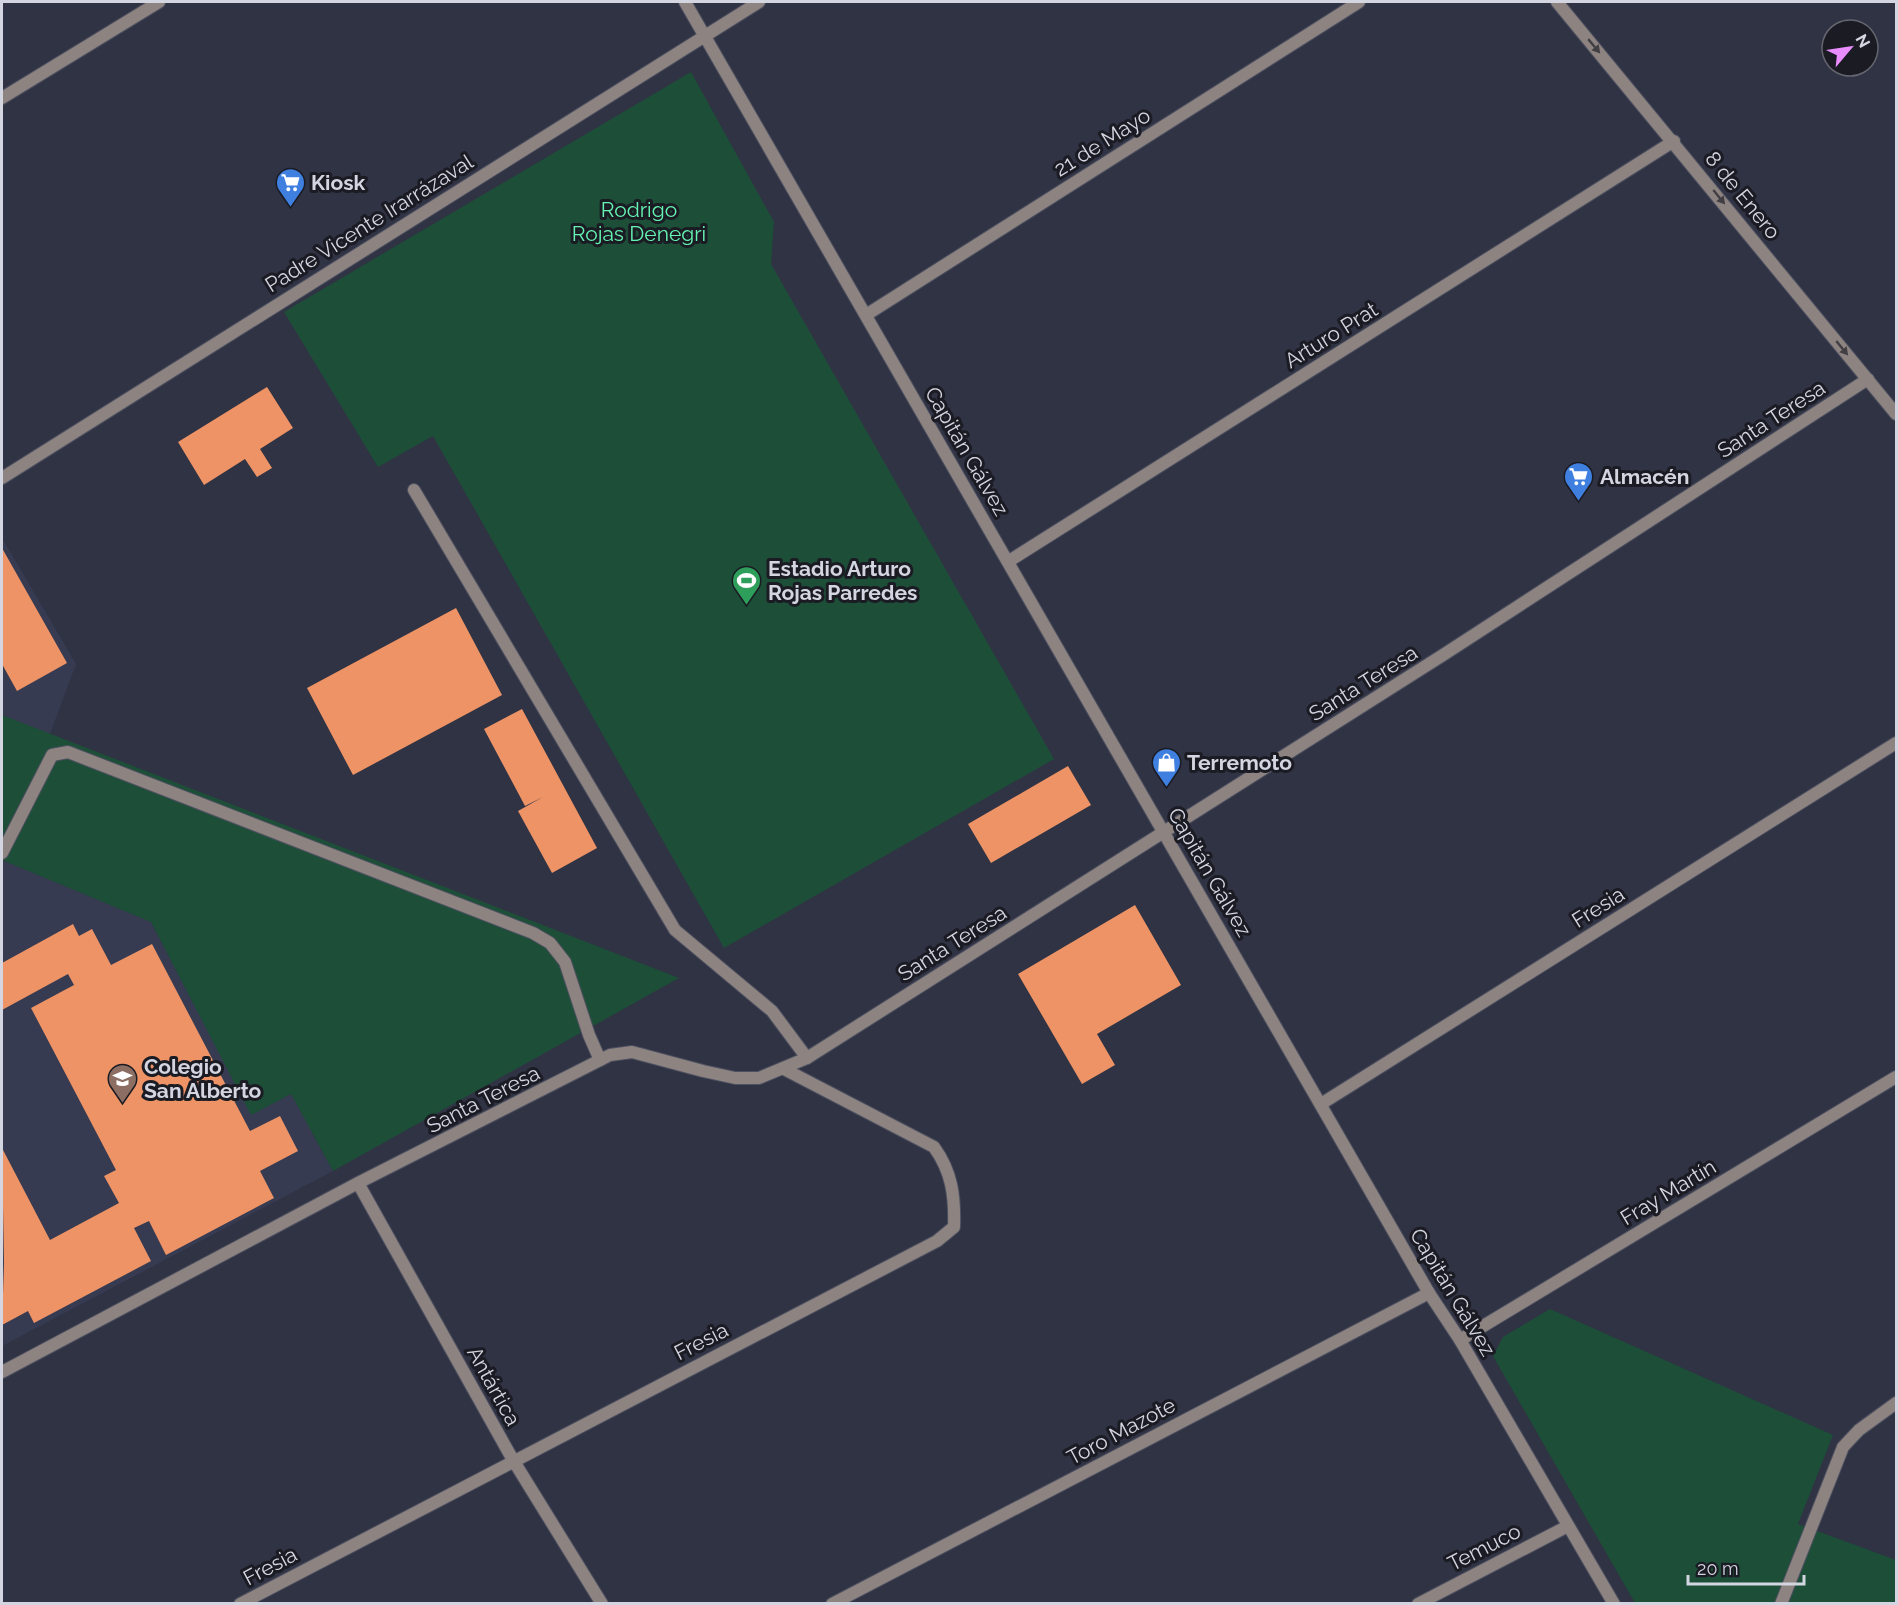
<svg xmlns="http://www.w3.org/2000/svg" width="1898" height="1605" viewBox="0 0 1898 1605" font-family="Raleway,sans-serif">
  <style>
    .built { fill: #373b52 }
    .green { fill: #1d4e38 }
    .building { fill: #ed9365 }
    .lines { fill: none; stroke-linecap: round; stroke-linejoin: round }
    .service-casing { stroke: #4d5060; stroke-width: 14 }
    .minor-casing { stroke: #4d5060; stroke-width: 14 }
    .tertiary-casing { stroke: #4d5060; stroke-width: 14 }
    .service { stroke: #8d8380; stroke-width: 12 }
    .minor { stroke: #8d8380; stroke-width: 12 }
    .tertiary { stroke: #8d8380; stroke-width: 12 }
    .oneway { fill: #423f44 }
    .labels { text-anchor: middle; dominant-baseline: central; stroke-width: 6; stroke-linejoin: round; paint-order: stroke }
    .street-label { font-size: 21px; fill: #d3d5e0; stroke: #1a1b23 }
    .poi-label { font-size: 21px; font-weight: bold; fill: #d3d5e0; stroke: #1a1b23; text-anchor: start }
    .park-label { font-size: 21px; fill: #64f3b2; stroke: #1a1b23 }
  </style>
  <rect width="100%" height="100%" fill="#303344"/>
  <!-- built -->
  <path class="built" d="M2 538 76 664 50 734 2 715Z
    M2 860 151 922 251 1114 291 1094 333 1171 2 1346Z"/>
  <!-- green -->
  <path class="green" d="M691 72 774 222 771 264 1054 759 724 948 433 436 378 467 284 312Z
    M2 715 679 978 333 1171 291 1094 251 1115 151 922 2 860Z
    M1550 1309 1833 1435 1798 1524 1896 1560V1603H1635L1493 1356 1503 1337Z"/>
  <!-- building -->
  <path class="building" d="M267 387 293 428 260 449 272 468 257 477 245 459 204 485 178 442Z
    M2 548 67 663 17 691 2 664Z
    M456 608 502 695 353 775 307 688Z
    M522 709 597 848 552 873 518 811 543 797 525 806 484 729Z
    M1068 766 1091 805 991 863 968 824Z
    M1135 905 1181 985 1097 1034 1115 1065 1082 1084 1018 974Z
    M73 924 79 936 92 929 111 965 152 944 250 1131 280 1116 298 1151 260 1171 274 1198 166 1255 149 1221 134 1228 151 1261 34 1323 28 1311 2 1325 4 1263 2 1148 50 1240 119 1203 104 1176 116 1170 31 1008 74 985 68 974 2 1010V963Z"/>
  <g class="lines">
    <defs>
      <path id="service" d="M414 490 675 930 772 1011 807 1058
        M2 853 52 755 68 752 533 933 550 943 565 962 589 1035 600 1060"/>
      <path id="minor" d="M2 98 159 2
        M866 315 1359 2
        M1009 561 1674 141
        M1321 1104 1896 743
        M358 1183 513 1460 602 1604
        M1460 1340 1896 1077
        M2 1372 358 1183 610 1055 632 1052 703 1071 735 1078H759L807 1058 1443 655 1868 379
        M240 1604 937 1241 954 1227C955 1196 952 1172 934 1147L784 1069
        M832 1604 1429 1293
        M1418 1604 1568 1526
        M1781 1604 1843 1447 1859 1430 1896 1403"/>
      <path id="tertiary" d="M685 2 1429 1293 1460 1340 1614 1604
        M1557 2 1896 414
        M2 478 759 2"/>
    </defs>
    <!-- service casing -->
    <use href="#service" class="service-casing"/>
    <!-- minor casing -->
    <use href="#minor" class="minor-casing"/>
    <!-- tertiary casing -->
    <use href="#tertiary" class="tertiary-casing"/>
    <!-- service -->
    <use href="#service" class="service"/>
    <!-- minor -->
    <use href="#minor" class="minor"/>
    <!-- tertiary -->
    <use href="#tertiary" class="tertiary"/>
  </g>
  <!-- one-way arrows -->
  <defs><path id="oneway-solid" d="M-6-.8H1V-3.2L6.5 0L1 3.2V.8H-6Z" transform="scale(1.5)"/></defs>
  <g class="oneway">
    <use href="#oneway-solid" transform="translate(1594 46) rotate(50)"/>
    <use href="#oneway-solid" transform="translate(1719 197) rotate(51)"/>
    <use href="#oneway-solid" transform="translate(1842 348) rotate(51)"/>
  </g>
  <!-- icons -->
  <defs>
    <symbol id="supermarket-pin" viewBox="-11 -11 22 30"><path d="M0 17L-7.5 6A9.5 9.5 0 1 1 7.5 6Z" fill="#3f7fe0" stroke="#1a1b23"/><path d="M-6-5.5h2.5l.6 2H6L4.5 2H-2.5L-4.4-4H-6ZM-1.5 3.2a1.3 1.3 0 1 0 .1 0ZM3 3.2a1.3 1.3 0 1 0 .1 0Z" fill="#fff"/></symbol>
    <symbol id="stadium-pin" viewBox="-11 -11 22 30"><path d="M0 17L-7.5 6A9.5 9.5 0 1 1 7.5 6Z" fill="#2e9e5b" stroke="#1a1b23"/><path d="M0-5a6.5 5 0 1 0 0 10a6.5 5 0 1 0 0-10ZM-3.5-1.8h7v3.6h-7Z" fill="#fff"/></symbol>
    <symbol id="shop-pin" viewBox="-11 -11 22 30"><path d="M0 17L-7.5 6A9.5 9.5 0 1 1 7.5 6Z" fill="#3f7fe0" stroke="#1a1b23"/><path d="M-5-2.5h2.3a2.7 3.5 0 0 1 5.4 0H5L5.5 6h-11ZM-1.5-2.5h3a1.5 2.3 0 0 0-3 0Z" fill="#fff"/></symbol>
    <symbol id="school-pin" viewBox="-11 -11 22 30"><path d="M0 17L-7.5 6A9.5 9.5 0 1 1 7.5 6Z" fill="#8d6e63" stroke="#1a1b23"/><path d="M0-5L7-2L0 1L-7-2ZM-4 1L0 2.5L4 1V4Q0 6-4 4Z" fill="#fff"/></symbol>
  </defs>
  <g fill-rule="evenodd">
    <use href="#supermarket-pin" x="274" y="166" width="33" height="45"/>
    <use href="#supermarket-pin" x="1562" y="460" width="33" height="45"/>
    <use href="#stadium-pin" x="730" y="564" width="33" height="45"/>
    <use href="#shop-pin" x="1150" y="746" width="33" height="45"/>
    <use href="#school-pin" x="106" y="1062" width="33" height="45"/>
  </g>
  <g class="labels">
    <!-- street labels -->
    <g class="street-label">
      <text transform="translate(1102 142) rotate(-32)">21 de Mayo</text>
      <text transform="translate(1743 195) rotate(51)">8 de Enero</text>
      <text transform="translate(369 223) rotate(-32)">Padre Vicente Irarrázaval</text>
      <text transform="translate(1331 335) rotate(-32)">Arturo Prat</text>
      <text transform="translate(1771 419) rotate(-33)">Santa Teresa</text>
      <text transform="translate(967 451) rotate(60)">Capitán Gálvez</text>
      <text transform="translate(1363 683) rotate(-32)">Santa Teresa</text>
      <text transform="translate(1210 872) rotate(60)">Capitán Gálvez</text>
      <text transform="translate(1598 907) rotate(-32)">Fresia</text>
      <text transform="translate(952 943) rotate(-32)">Santa Teresa</text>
      <text transform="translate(483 1099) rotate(-27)">Santa Teresa</text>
      <text transform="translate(1668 1192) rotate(-31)">Fray Martín</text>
      <text transform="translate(1453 1292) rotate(59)">Capitán Gálvez</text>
      <text transform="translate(701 1341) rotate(-27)">Fresia</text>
      <text transform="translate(494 1386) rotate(61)">Antártica</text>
      <text transform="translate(1121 1431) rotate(-28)">Toro Mazote</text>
      <text transform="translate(1484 1547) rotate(-27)">Temuco</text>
      <text transform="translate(270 1566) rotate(-28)">Fresia</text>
    </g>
    <!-- poi labels -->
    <g class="poi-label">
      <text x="311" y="182">Kiosk</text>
      <text x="1600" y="476">Almacén</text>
      <text x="768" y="568">Estadio Arturo<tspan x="768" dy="24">Rojas Parredes</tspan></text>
      <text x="1187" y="762">Terremoto</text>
      <text x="144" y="1066">Colegio<tspan x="144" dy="24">San Alberto</tspan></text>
    </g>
    <!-- park labels -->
    <g class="park-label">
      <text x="639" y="209">Rodrigo<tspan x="639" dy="24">Rojas Denegri</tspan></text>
    </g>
  </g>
  <!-- border -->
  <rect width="1898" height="1605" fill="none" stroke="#d3d5e0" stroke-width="6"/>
  <!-- north arrow -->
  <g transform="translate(1850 48) rotate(61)"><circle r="28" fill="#1a1b23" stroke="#64656f" stroke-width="1.5"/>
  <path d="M0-4.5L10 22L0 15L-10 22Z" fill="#e98dfe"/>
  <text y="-9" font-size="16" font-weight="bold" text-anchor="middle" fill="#d3d5e0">N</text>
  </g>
  <!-- scale -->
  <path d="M1688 1575v9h116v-9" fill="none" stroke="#d3d5e0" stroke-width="3"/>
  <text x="1697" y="1575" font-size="18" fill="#d3d5e0" stroke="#1a1b23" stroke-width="4.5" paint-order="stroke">20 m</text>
</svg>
